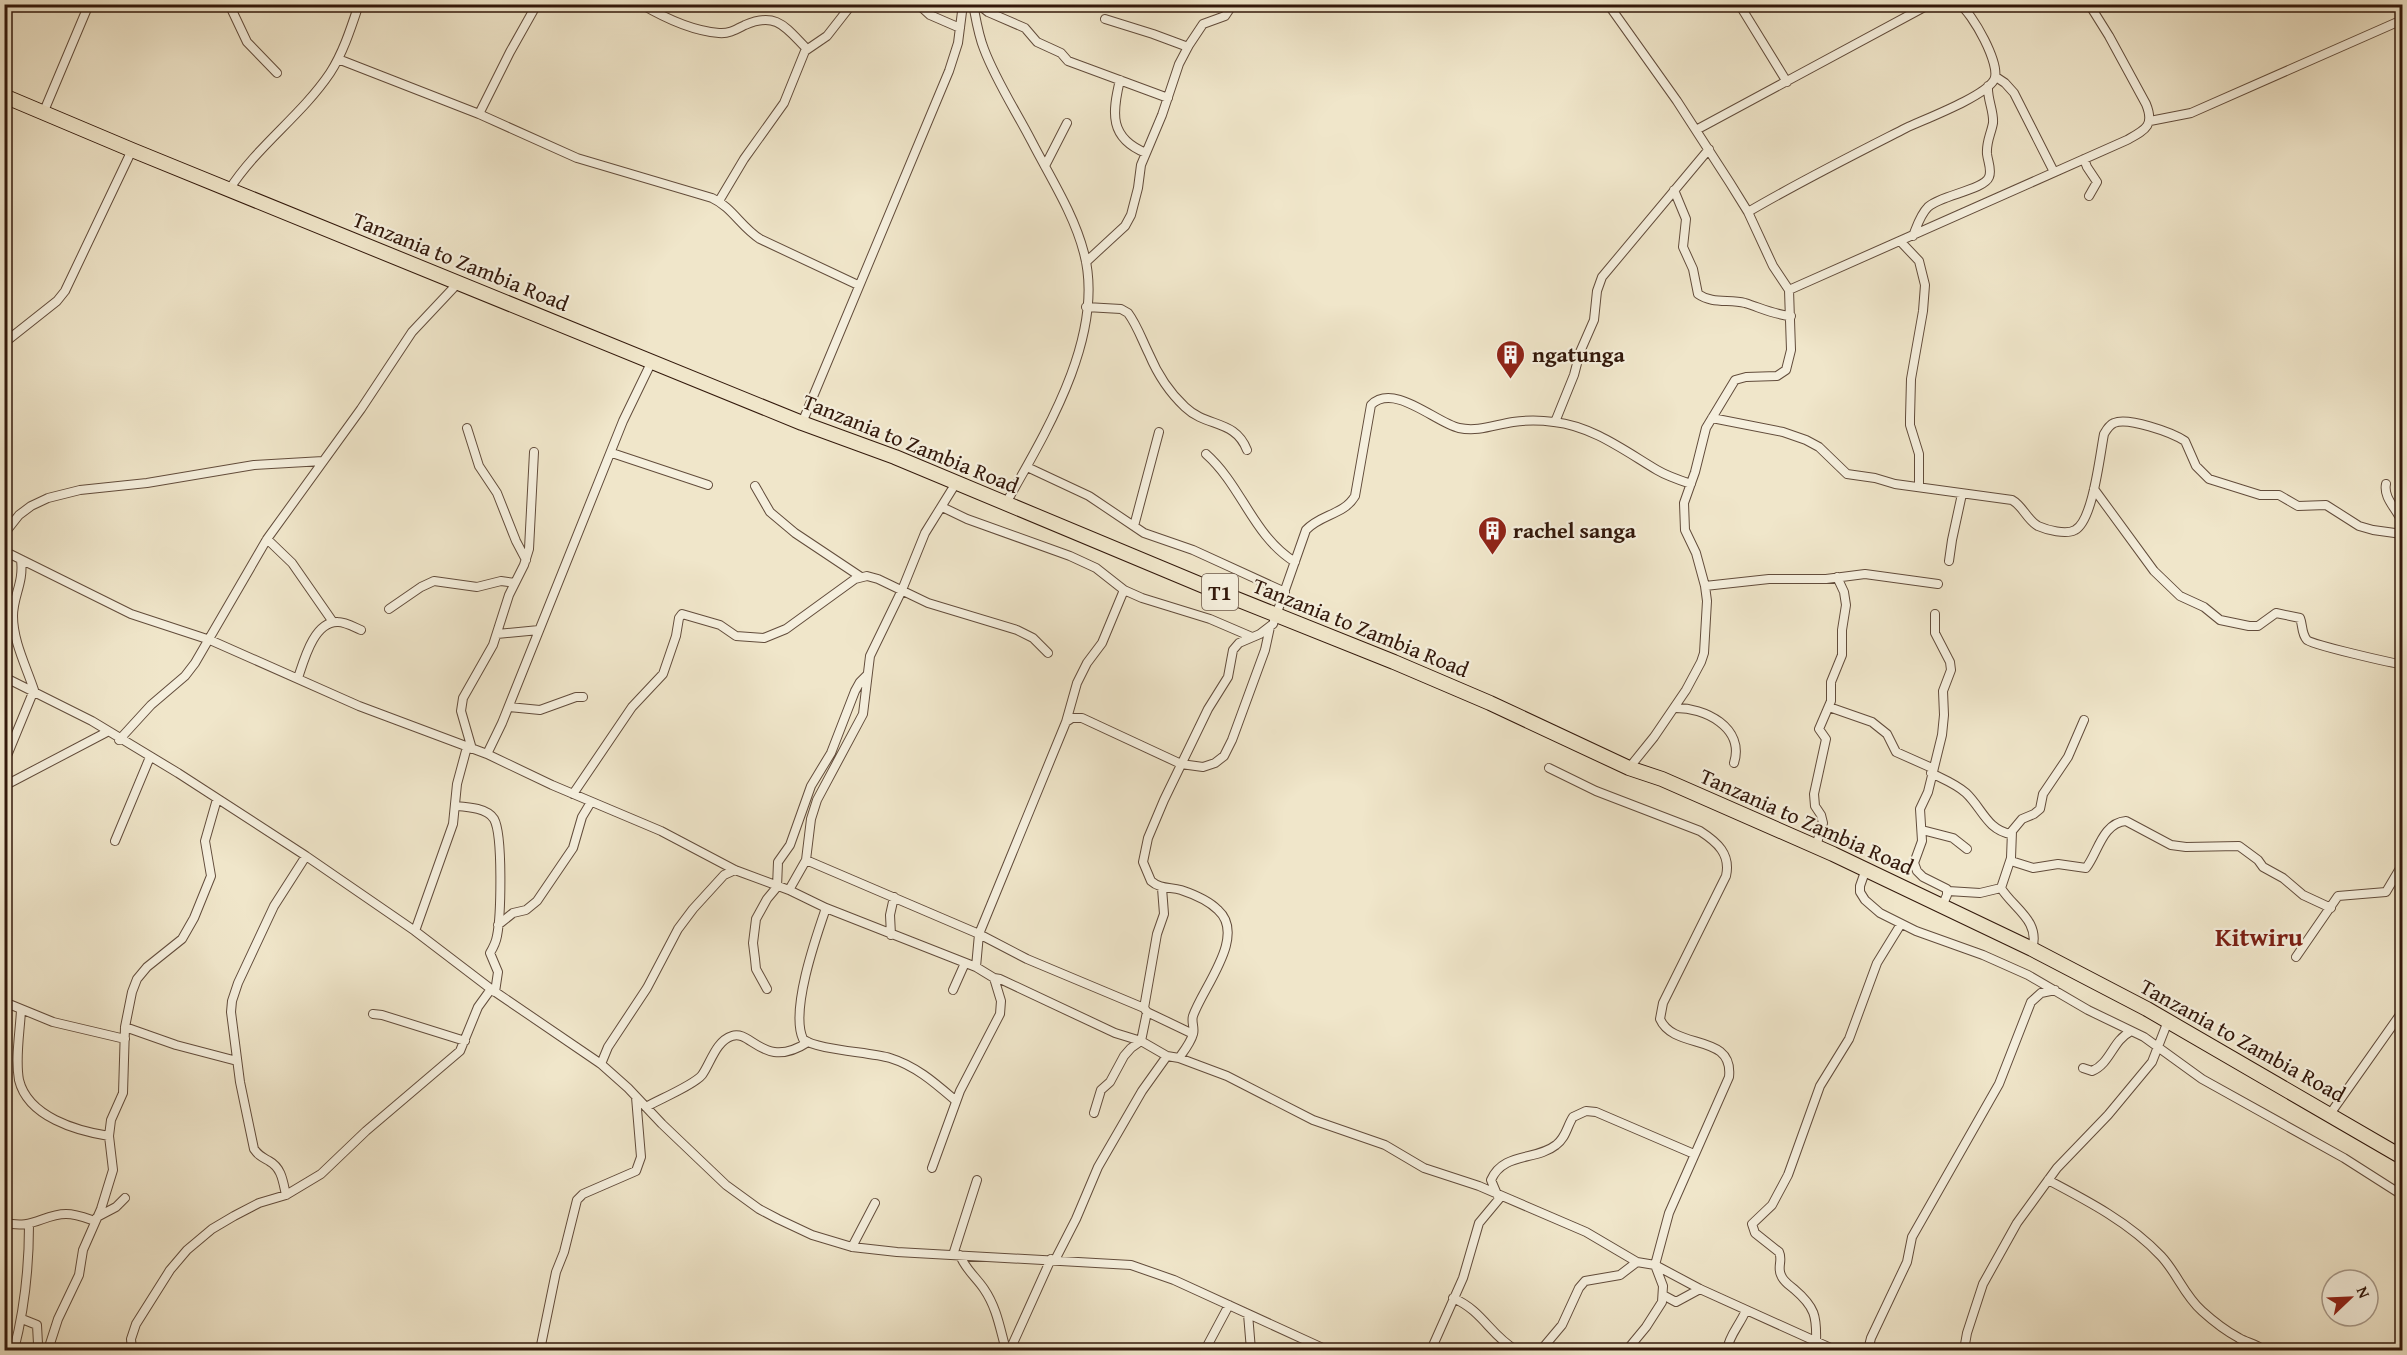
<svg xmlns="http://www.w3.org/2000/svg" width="2407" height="1355" viewBox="0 0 2407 1355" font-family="'Gentium Book Plus',serif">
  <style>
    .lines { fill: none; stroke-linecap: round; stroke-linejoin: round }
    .street-casing { stroke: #624c3b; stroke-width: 10 }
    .highway-casing { stroke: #32180b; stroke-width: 16 }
    .street { stroke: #f5efdd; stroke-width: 8 }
    .highway { stroke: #f0e6ca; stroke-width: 14 }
    .labels { text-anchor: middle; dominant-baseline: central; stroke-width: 4.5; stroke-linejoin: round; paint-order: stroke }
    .shield { fill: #f5efdd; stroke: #6c584a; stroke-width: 1.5 }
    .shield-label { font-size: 21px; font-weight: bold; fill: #32180b }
    .street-label { font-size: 22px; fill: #32180b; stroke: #f5efdd }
    .poi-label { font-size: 22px; font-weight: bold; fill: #32180b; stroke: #f5efdd; text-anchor: start }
    .quarter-label { font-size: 26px; font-weight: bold; fill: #7a1f14; stroke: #f5efdd }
  </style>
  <rect width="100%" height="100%" fill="#f0e6ca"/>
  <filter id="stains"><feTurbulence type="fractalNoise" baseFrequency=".00333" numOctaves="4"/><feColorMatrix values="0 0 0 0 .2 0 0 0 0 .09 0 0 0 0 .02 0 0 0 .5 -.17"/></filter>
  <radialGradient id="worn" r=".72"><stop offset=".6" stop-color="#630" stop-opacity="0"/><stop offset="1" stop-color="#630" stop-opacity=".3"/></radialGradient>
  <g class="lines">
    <defs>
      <path id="street" d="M229 4 247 42 277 73
        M641 4C663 17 693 31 719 33 729 34 737 29 745 25 777 11 786 28 807 49
        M918 4 930 15 960 28
        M973 4C976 19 978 34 984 49 996 81 1016 111 1032 142 1050 177 1074 214 1084 253 1106 335 1045 434 1006 503
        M978 4 988 12 1025 28 1037 42 1061 53 1068 61 1168 98
        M1608 4 1677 101 1730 183 1748 212 1773 266 1789 290 1791 350 1786 370 1777 376 1746 377 1735 380 1706 428 1695 472 1684 503 1685 530 1696 553 1705 586 1707 601 1704 653 1701 662 1686 690 1654 737 1629 768
        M1739 4 1787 82
        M1105 19 1153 34 1188 47
        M338 59 479 114 577 158 712 198C732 207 741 227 760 239L858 285
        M1996 77 2005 83 2014 93 2054 172
        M1120 80C1112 113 1109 138 1146 153
        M44 111 89 4
        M479 114 510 52 537 4
        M2150 121 2191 113 2402 20
        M1696 130 1930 4
        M2084 159 2087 167 2097 182 2089 196
        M1045 166 1067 123
        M229 190C257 146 301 116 330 73 343 53 351 28 359 4
        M1674 190 1686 219 1683 247 1693 269 1698 294C1712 304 1729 299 1745 303 1761 308 1775 315 1791 316
        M719 201 744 159 784 103 805 51 827 36 852 4
        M1748 212C1799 182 1853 155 1906 128 1925 119 1984 97 1994 80 2002 66 1972 12 1959 4
        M1913 236C1917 226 1920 215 1928 207 1941 195 1984 190 1989 177 1992 170 1988 162 1987 154 1986 142 1991 134 1993 123 1994 111 1987 99 1988 86
        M1900 241 1919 261 1925 285 1923 311 1911 379 1910 418V425L1919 454V486
        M1086 262 1125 226 1131 215 1138 188 1141 165 1162 115 1179 64 1189 45 1203 24 1225 16 1233 4
        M1789 290 2127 140C2145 130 2155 126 2146 104L2109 36 2089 4
        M1086 307 1121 309 1128 313C1137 325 1142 340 1149 354 1157 373 1170 393 1185 407 1207 428 1235 419 1247 450
        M4 343 57 301 65 291 132 150
        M1712 418 1783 432 1806 440 1819 447 1847 474 1875 478 1895 484 2012 500C2023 506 2027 520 2038 526 2047 530 2066 535 2075 530 2093 521 2100 454 2104 434 2107 429 2109 425 2114 423 2128 417 2171 432 2185 441L2196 466 2209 479 2260 495H2279L2298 506 2326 505 2359 526 2373 530 2402 534
        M1555 422 1574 375 1580 352 1594 320 1597 291 1602 277 1709 149
        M802 423 949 71 958 43 963 4
        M467 428 479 466 497 493 516 541 526 560
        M612 453 708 485
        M1206 454C1242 486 1253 536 1295 562
        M1027 467 1089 496 1144 533 1193 550 1285 592
        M2386 484C2383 498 2397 509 2402 522
        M755 486 770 512 795 533 861 577
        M2094 489 2154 571 2180 596 2204 607 2220 620 2249 626H2258L2276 613 2300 618C2303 625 2301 633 2307 640 2310 644 2394 664 2402 664
        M942 507 967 519 1070 556 1096 568 1124 590 1142 598 1210 619 1252 637
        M1134 526 1159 432
        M4 534 19 515 31 506 48 498 80 490 147 483 254 465 323 461
        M267 539 292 563 333 622
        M4 551 131 614 210 640 359 706 487 754 552 785 661 831 735 870 789 890 826 908 976 967 994 978 1000 979 1115 1033 1141 1041 1167 1056 1179 1058 1227 1076 1313 1120 1385 1145 1424 1168 1479 1186 1586 1232 1637 1262 1655 1265 1700 1289 1835 1350
        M1949 561 1952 540 1962 494
        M1705 586 1769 579H1826L1865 574 1938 584
        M389 609 421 587 434 581 477 587 501 581 515 583
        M1935 614V633L1950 662 1951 670 1943 691 1944 715 1942 735 1928 792 1920 809 1922 841 1914 863 1917 871 1923 877 1947 889V895L1942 906
        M497 634 539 630
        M4 677 92 721 178 773 306 856 415 931 491 989 601 1064 628 1088 662 1124 726 1185 759 1209 778 1219 812 1235 852 1247 897 1252 1131 1265 1174 1280 1327 1350
        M298 678C304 660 314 621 338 622 345 622 354 627 361 630
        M509 707 540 710 576 697H583
        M1829 707 1872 722 1887 734 1896 752 1932 768
        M1674 708C1705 707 1745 728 1734 763
        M1066 722 1077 683 1087 663 1102 643 1124 590
        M119 740 151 705 185 676 195 663 267 539 361 409 412 332 459 282
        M472 749 461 711 463 698 493 645 509 595 524 565 529 549 534 452
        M487 754 502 723 623 421 652 361
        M4 763 34 690C26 666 13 641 13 616 13 596 24 583 21 560
        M1549 768 1596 791 1700 831C1717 842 1731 854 1726 876L1663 1003 1660 1019C1674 1051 1734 1032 1729 1077L1669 1213 1655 1265 1663 1286 1662 1302 1646 1327 1627 1350
        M1931 773C1943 779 1956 784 1966 793 1982 808 1987 830 2011 834
        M4 786 107 732
        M573 794 632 707 663 674 676 636 679 618 682 614 720 625 736 636 764 638 786 629 855 579 867 576 878 579 928 603 1017 630 1033 638 1048 653
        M455 806C468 807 487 808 494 819 503 835 501 916 497 936 496 942 493 948 490 953L498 972 495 992
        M1922 830 1953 838 1967 849
        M115 841 150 757
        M1816 846 1823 823 1821 815 1815 806 1814 794 1826 739 1819 729 1831 701V682L1842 655V630L1846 605 1844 592 1837 577
        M806 860 979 934 1027 959 1144 1008
        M2011 861 2033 868 2058 864 2086 868C2098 853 2102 823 2126 821L2171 845 2186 847 2239 846 2258 860 2263 867 2283 878 2303 895 2331 908
        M1866 869 1860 886V892L1865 900 1880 913 1916 931 1983 955 2028 975 2088 1010 2144 1037 2202 1079 2344 1158 2402 1195
        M789 890 806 860 811 819 817 800 863 714 870 656 902 590 925 533 956 483
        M1948 891 1980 893 2001 888
        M826 908C816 937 790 1011 803 1039 816 1050 870 1052 890 1058 916 1066 935 1083 956 1101
        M498 925 513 913 526 910 537 901 573 848 582 817 591 802
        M415 931 453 824 457 784 467 747
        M891 935 890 915 894 897
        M2032 949C2041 921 2013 908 2001 888L2011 858 2012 831 2022 819 2034 814 2040 809 2043 794 2068 757 2084 720
        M2296 957 2338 896 2386 892 2402 865
        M976 967 979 934 1066 722 1072 718H1082L1181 764 1203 767 1215 763 1224 756 1232 740 1265 650 1270 627
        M767 989 756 969 755 959 753 943 756 919 767 899 777 887 778 862 790 845 811 786 831 753 855 691 860 682 867 675
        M953 990 965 963
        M4 1002 53 1022 125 1039
        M21 1010C20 1032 15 1058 19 1080 28 1117 77 1131 109 1136
        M1147 1012 1193 1034
        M373 1014 382 1015 465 1041
        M125 1027 176 1045 237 1061
        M1179 1058C1184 1051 1191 1042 1193 1034 1195 1028 1191 1022 1193 1016 1203 987 1247 936 1218 910 1209 901 1193 894 1181 890 1170 887 1160 889 1151 881L1143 862 1148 838 1164 800 1208 709 1228 677 1233 650 1239 643 1260 634 1273 624 1306 530C1321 514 1344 515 1355 496L1371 405C1394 382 1436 423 1459 428 1478 432 1494 425 1513 422 1526 420 1540 420 1554 422 1592 426 1625 451 1657 470 1667 476 1679 480 1691 484
        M601 1064 608 1047 647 988 678 929 693 909 724 875 735 870
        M2083 1068 2092 1071C2110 1064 2113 1040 2130 1032
        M646 1107C658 1100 694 1085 702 1075 711 1062 716 1041 732 1036 751 1029 764 1071 808 1042
        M1094 1113 1101 1090 1110 1082 1124 1056 1131 1048 1141 1041 1147 1012 1144 1008 1157 934 1164 914 1162 888
        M2330 1114 2402 1012
        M932 1168 960 1091 1000 1014 1001 1001 994 978
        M2048 1180C2088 1201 2130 1223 2161 1256 2177 1273 2184 1295 2202 1311 2213 1321 2226 1331 2239 1338 2247 1343 2256 1343 2263 1350
        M286 1195C283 1182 282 1168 269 1161 262 1157 259 1156 254 1149L240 1082 231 1012 232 1001 238 983 274 906 306 856
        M97 1217 116 1207 125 1198
        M4 1222C31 1231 43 1214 66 1214 76 1214 86 1218 95 1221
        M852 1247 875 1203
        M953 1255 977 1180
        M960 1255C965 1269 976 1277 984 1289 997 1308 1000 1329 1006 1350
        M1055 1260 1076 1219 1098 1167 1142 1091 1167 1056
        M1663 1295 1676 1302 1700 1289
        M1453 1298C1483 1311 1490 1335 1516 1350
        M1248 1314 1251 1350
        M22 1319 37 1325 38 1344 40 1350
        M1816 1343C1817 1316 1815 1307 1794 1289 1789 1285 1783 1281 1781 1275 1777 1267 1783 1260 1779 1252L1755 1233 1752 1224 1772 1205 1788 1175 1820 1086 1849 1039 1877 963 1901 924
        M14 1350C25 1307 29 1270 29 1225
        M48 1350 58 1319 79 1275 83 1250 101 1209 113 1170 109 1136 111 1120 123 1093 125 1027 132 992 137 979 147 967 182 939 194 918 211 876 205 841 217 799
        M132 1350 131 1339 136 1324 170 1270 187 1250 212 1229 234 1216 259 1203 286 1195 321 1174 366 1131 460 1051 478 1007 491 989
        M540 1350 556 1272 564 1252 577 1200 583 1194 636 1171 641 1157 636 1097
        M1010 1350 1051 1259
        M1205 1350 1229 1305
        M1431 1350 1463 1278 1479 1223 1499 1199 1491 1180C1503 1152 1536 1161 1556 1145 1566 1138 1567 1126 1573 1117L1586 1111 1596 1112 1694 1154
        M1541 1350 1562 1325 1579 1288 1585 1281 1620 1275 1637 1262
        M1727 1350C1729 1335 1740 1325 1746 1310
        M1868 1350 1871 1338 1907 1262 1912 1237 1999 1084 2031 1002 2041 993 2055 990
        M1964 1350 1967 1333 1983 1284 2017 1223 2057 1168 2108 1115 2152 1062 2168 1021"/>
      <path id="highway" d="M4 96 132 150 802 423 895 457 1204 586 1394 662 1490 703 1629 768 1662 779 1833 854 2032 949 2147 1009 2402 1157"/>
    </defs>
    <!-- street casing -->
    <use href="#street" class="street-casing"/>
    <!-- highway casing -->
    <use href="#highway" class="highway-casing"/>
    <!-- street -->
    <use href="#street" class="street"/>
    <!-- highway -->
    <use href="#highway" class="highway"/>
  </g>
  <!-- icons -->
  <defs>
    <symbol id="building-pin" viewBox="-11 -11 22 30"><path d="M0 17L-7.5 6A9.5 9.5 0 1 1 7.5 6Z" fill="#8f2418" stroke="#f5efdd"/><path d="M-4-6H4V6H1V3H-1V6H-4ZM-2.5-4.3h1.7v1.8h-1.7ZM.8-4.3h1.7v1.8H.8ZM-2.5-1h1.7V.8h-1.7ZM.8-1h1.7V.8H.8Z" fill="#fff"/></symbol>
  </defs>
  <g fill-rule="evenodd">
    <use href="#building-pin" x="1494" y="338" width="33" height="45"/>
    <use href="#building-pin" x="1476" y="514" width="33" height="45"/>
  </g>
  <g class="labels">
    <!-- shield labels -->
    <rect class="shield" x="1202" y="574" width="36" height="36" rx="4.5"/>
    <g class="shield-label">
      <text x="1220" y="592">T1</text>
    </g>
    <!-- street labels -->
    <g class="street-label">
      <text transform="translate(461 261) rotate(22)">Tanzania to Zambia Road</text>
      <text transform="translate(911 443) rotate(22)">Tanzania to Zambia Road</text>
      <text transform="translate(1361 627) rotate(22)">Tanzania to Zambia Road</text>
      <text transform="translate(1807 821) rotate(24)">Tanzania to Zambia Road</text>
      <text transform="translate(2243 1040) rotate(29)">Tanzania to Zambia Road</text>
    </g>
    <!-- poi labels -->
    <g class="poi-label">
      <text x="1532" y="354">ngatunga</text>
      <text x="1513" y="530">rachel sanga</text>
    </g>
    <!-- quarter labels -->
    <g class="quarter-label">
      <text x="2259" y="936">Kitwiru</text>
    </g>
  </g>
  <!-- margin -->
  <rect width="2407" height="1355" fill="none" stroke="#f0e6ca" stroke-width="24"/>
  <rect x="6" y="6" width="2395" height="1343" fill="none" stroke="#32180b" stroke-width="3"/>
  <rect x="12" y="12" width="2383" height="1331" fill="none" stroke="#32180b" stroke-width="1.5"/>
  <!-- north arrow -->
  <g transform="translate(2350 1298) rotate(67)"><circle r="28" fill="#f5efdd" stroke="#a79989" stroke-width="1.5"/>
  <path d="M0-4.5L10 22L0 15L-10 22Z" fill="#8f2418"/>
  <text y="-9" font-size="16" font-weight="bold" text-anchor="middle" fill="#32180b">N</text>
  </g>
  <rect width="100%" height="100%" filter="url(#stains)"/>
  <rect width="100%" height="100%" fill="url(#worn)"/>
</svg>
